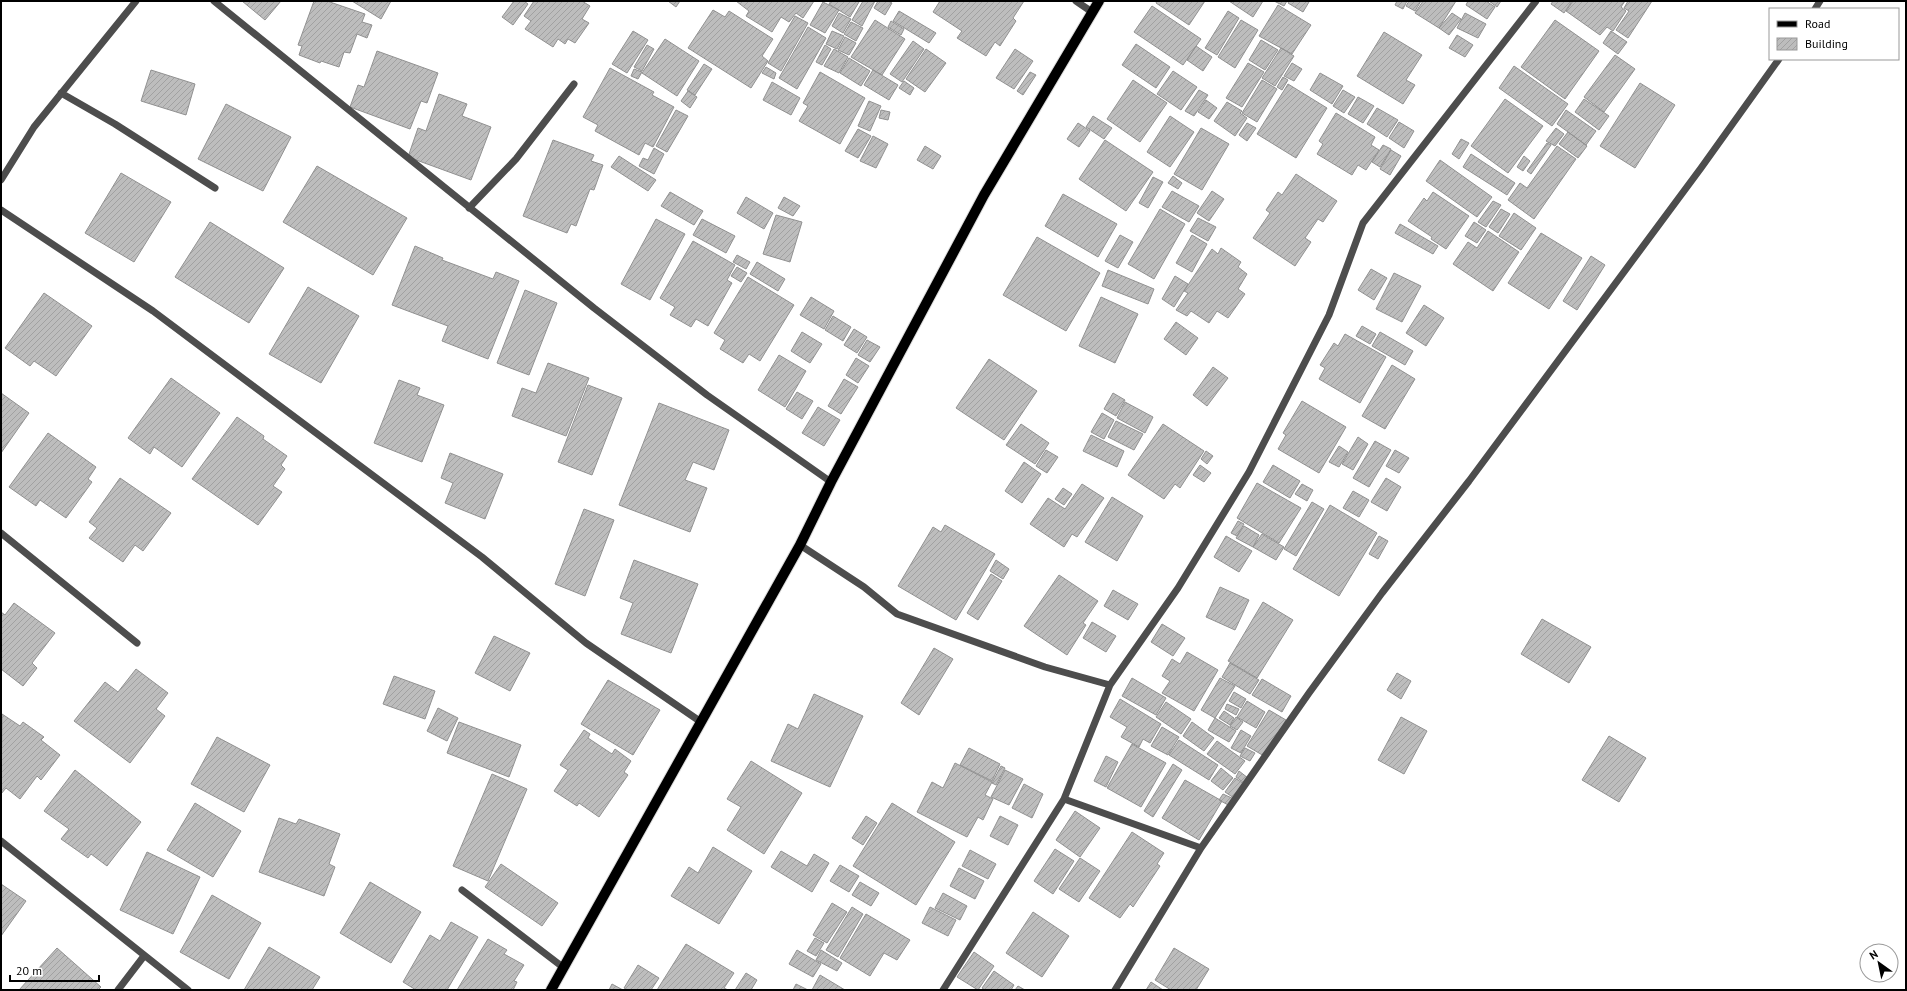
<svg xmlns="http://www.w3.org/2000/svg" width="1907" height="991" viewBox="0 0 1907 991" font-family="'PT Sans',sans-serif">
  <style>
    .building { fill: url(#building-hatch); stroke: #919191 }
    .lines { fill: none; stroke-linecap: round; stroke-linejoin: round }
    .major-casing { stroke: #dbdbdb; stroke-width: 12 }
    .minor { stroke: #4d4d4d; stroke-width: 7 }
    .major { stroke: #000; stroke-width: 10 }
  </style>
  <defs>
    <pattern id="building-hatch" width="6" height="6" patternUnits="userSpaceOnUse"><rect width="6" height="6" fill="#bdbdbd"/><path d="M-1 1l2-2M0 6l6-6M5 7l2-2" fill="none" stroke="#a1a1a1"/></pattern>
  </defs>
  <rect width="100%" height="100%" fill="#fff"/>
  <!-- building -->
  <path class="building" d="M242 1H281L265 20Z
    M314 1H327L365 14 362 22 372 25 367 38 357 34 350 53 344 52 339 67 321 61 320 63 299 55 302 46 298 45Z
    M352 1H391L381 19Z
    M514 1H524L528 4 513 25 502 17Z
    M534 1H582L590 6 582 19 589 23 575 43 568 39 565 44 558 39 553 47 525 29 531 21 524 16Z
    M668 1H680L676 7Z
    M736 1H814L803 18 796 13 789 22 781 17 772 32 746 16 749 11Z
    M831 1H858L859 2 850 17 829 4Z
    M863 1H875L862 26 852 20Z
    M878 1H888L892 3 885 15 874 8Z
    M940 1H1024L1013 18 1016 21 1000 46 995 42 986 56 957 38 962 31 933 12Z
    M1157 1H1205L1189 25 1156 3Z
    M1229 1H1263L1253 17Z
    M1274 1H1287L1284 6Z
    M1289 1H1307L1309 2 1303 12 1288 3Z
    M1397 1H1407L1403 9 1395 5Z
    M1409 1H1421L1415 11 1406 6Z
    M1423 1H1456L1439 28 1415 13Z
    M1468 1H1486L1495 7 1487 19 1466 5Z
    M1489 1H1501L1497 7Z
    M1553 1H1572L1564 13 1551 4Z
    M1573 1H1625L1621 7 1626 11 1613 31 1607 27 1600 35 1566 11Z
    M1628 1H1652L1628 38 1616 30 1629 11 1624 8Z
    M823 2 839 10 825 33 810 25Z
    M1278 5 1311 25 1292 54 1259 36Z
    M1152 6 1201 39 1183 65 1134 32Z
    M713 10 725 17 729 11 773 39 762 56 768 61 751 88 688 48Z
    M899 11 936 33 929 43 893 21Z
    M1228 11 1239 18 1217 55 1205 48Z
    M839 13 851 19 843 33 832 26Z
    M1452 13 1461 19 1449 35 1439 28Z
    M1465 13 1486 24 1478 38 1457 28Z
    M795 16 808 23 781 71 768 63Z
    M875 20 905 39 882 75 851 57Z
    M1241 20 1258 30 1235 68 1218 57Z
    M1555 20 1599 51 1565 99 1521 67Z
    M891 21 904 29 901 35 888 27Z
    M851 22 863 28 856 41 844 34Z
    M808 27 826 38 797 89 779 78Z
    M633 31 648 40 627 73 612 64Z
    M832 31 844 36 837 49 826 44Z
    M1611 31 1627 42 1618 54 1603 43Z
    M1384 32 1422 55 1406 80 1415 85 1403 104 1357 76Z
    M1457 35 1473 45 1465 57 1449 48Z
    M845 37 856 43 849 55 838 50Z
    M665 39 699 61 677 96 642 73Z
    M1261 40 1278 50 1265 70 1249 60Z
    M913 41 924 49 902 82 890 74Z
    M1136 44 1170 67 1156 88 1122 65Z
    M647 45 654 49 642 71 634 67Z
    M825 45 831 49 822 65 816 62Z
    M1196 46 1212 57 1203 71 1187 60Z
    M1281 48 1294 56 1275 86 1262 78Z
    M834 49 848 57 839 73 824 66Z
    M926 49 946 63 925 92 906 79Z
    M1015 49 1033 61 1014 89 996 78Z
    M377 51 438 73 427 103 421 101 410 129 350 107 358 85 364 87Z
    M1615 55 1635 69 1604 112 1584 97Z
    M849 58 870 71 861 86 840 73Z
    M1248 63 1264 72 1242 107 1226 98Z
    M1292 63 1302 69 1294 81 1284 76Z
    M704 64 712 69 695 95 687 90Z
    M1514 66 1568 104 1552 126 1499 88Z
    M766 67 776 73 774 79 762 73Z
    M610 68 654 92 652 95 674 107 653 147 645 143 639 155 595 131 598 125 583 117Z
    M634 69 642 72 638 79 631 76Z
    M151 70 195 84 186 115 141 101Z
    M873 70 898 85 889 100 864 85Z
    M1173 71 1197 87 1181 110 1157 94Z
    M820 72 865 98 840 144 799 121 808 106 803 103Z
    M1030 72 1036 75 1023 95 1017 91Z
    M1320 73 1343 86 1332 104 1310 90Z
    M1283 77 1288 80 1282 90 1277 87Z
    M1133 80 1167 103 1140 142 1107 119Z
    M1262 80 1277 89 1257 122 1242 113Z
    M904 81 914 88 910 95 899 88Z
    M772 82 800 98 791 115 763 100Z
    M1640 83 1675 105 1635 168 1600 146Z
    M1288 84 1327 108 1296 158 1257 134Z
    M1199 90 1208 95 1194 116 1185 111Z
    M1343 90 1355 97 1344 113 1333 106Z
    M688 91 697 97 690 108 681 101Z
    M439 94 467 104 462 116 491 127 471 180 408 157 418 128 426 131Z
    M1358 97 1374 106 1363 123 1348 114Z
    M1505 99 1543 126 1508 173 1471 146Z
    M1584 99 1609 116 1599 130 1575 112Z
    M1206 100 1217 108 1209 119 1198 112Z
    M869 101 881 106 870 131 858 126Z
    M1227 102 1242 111 1240 113 1247 118 1235 136 1214 121Z
    M226 104 291 137 263 191 198 159Z
    M1377 108 1398 120 1387 137 1367 124Z
    M676 110 688 116 667 152 656 146Z
    M881 110 890 112 888 120 879 118Z
    M1566 110 1596 131 1586 145 1557 124Z
    M1336 113 1375 137 1371 145 1379 150 1366 170 1358 165 1352 175 1317 154 1323 144 1319 141Z
    M1093 116 1112 128 1104 139 1086 127Z
    M1170 116 1194 132 1170 167 1147 152Z
    M1399 122 1414 131 1404 148 1389 138Z
    M1078 123 1090 131 1079 147 1067 139Z
    M1247 123 1256 128 1247 141 1239 135Z
    M1201 128 1229 144 1202 190 1174 174Z
    M1556 128 1564 134 1555 146 1546 141Z
    M858 129 871 136 858 158 845 151Z
    M1568 132 1587 146 1578 158 1559 144Z
    M873 136 888 144 876 168 860 161Z
    M1461 139 1469 143 1459 159 1452 154Z
    M553 140 594 155 591 161 603 165 594 190 590 189 576 226 571 224 567 233 523 216Z
    M1105 140 1153 172 1126 211 1079 179Z
    M1547 143 1551 145 1531 174 1527 171Z
    M1383 145 1391 149 1380 167 1372 162Z
    M925 146 941 156 933 169 917 160Z
    M1557 146 1576 159 1534 219 1508 200 1520 183 1527 188Z
    M654 148 664 154 654 174 639 166 643 158 648 160Z
    M1391 150 1401 156 1390 175 1380 169Z
    M1471 154 1515 183 1507 195 1463 167Z
    M619 156 656 180 648 191 611 167Z
    M1524 156 1530 161 1523 171 1517 167Z
    M1440 160 1492 197 1477 217 1426 181Z
    M317 166 407 218 373 275 283 222Z
    M121 173 171 202 134 262 85 233Z
    M1296 174 1337 201 1323 222 1318 219 1305 238 1311 242 1295 266 1253 238 1270 213 1266 210 1278 192 1282 195Z
    M1173 176 1182 183 1178 189 1168 183Z
    M1153 177 1163 182 1148 208 1139 203Z
    M1172 191 1199 206 1189 222 1162 207Z
    M1212 191 1224 199 1209 221 1197 213Z
    M670 192 703 211 694 225 661 206Z
    M1433 192 1469 216 1446 249 1431 239 1432 237 1408 221 1424 198 1427 201Z
    M1063 194 1117 224 1098 257 1045 226Z
    M746 197 773 213 764 229 737 213Z
    M784 197 800 206 793 216 778 208Z
    M1493 201 1501 205 1486 227 1478 222Z
    M1160 209 1185 224 1154 279 1128 264Z
    M1501 209 1510 214 1498 233 1489 227Z
    M1514 213 1536 228 1521 250 1499 236Z
    M776 215 802 222 790 262 763 254Z
    M1198 218 1216 227 1208 241 1190 231Z
    M656 219 685 234 650 300 621 284Z
    M702 219 735 236 726 253 693 235Z
    M210 222 284 268 249 323 175 277Z
    M1474 222 1486 230 1477 243 1465 236Z
    M1400 224 1438 246 1433 254 1395 233Z
    M1488 231 1519 252 1493 291 1453 264 1468 242 1477 248Z
    M1541 233 1582 258 1549 309 1508 283Z
    M1120 235 1133 242 1118 268 1105 261Z
    M1192 235 1207 244 1192 272 1176 263Z
    M1037 237 1100 273 1066 331 1003 295Z
    M693 241 735 265 727 280 732 283 708 326 696 319 691 327 670 315 675 307 660 298Z
    M415 246 443 258 442 260 493 279 496 272 519 281 488 359 442 341 448 326 392 305Z
    M1221 248 1241 262 1238 267 1247 274 1238 289 1245 294 1228 318 1217 311 1209 323 1191 311 1187 316 1176 310 1188 293 1184 291 1212 249 1218 254Z
    M737 255 750 262 746 269 733 262Z
    M1591 256 1605 265 1577 310 1563 301Z
    M757 262 785 279 778 291 750 274Z
    M737 267 747 273 741 282 731 276Z
    M1371 269 1387 278 1374 300 1358 290Z
    M1108 270 1154 289 1148 304 1102 286Z
    M1394 273 1421 286 1402 322 1376 309Z
    M1175 276 1188 284 1174 307 1162 299Z
    M748 277 794 305 760 361 749 354 743 363 720 349 725 340 714 333Z
    M308 287 359 316 321 383 269 354Z
    M525 290 557 303 529 375 497 363Z
    M44 293 92 326 56 376 34 361 30 366 5 348Z
    M811 297 834 311 824 329 800 315Z
    M1101 297 1138 314 1115 363 1079 346Z
    M1424 305 1444 318 1426 346 1406 333Z
    M833 316 851 327 843 341 825 330Z
    M1176 322 1198 338 1186 355 1164 339Z
    M1362 326 1376 334 1370 344 1356 336Z
    M854 329 867 337 857 353 844 345Z
    M802 332 822 344 810 363 791 351Z
    M1380 332 1413 351 1405 365 1372 346Z
    M1345 334 1386 357 1360 403 1319 379 1325 368 1320 365 1334 343 1338 346Z
    M867 340 880 347 870 362 858 355Z
    M779 355 806 371 785 407 758 390Z
    M856 358 869 366 858 383 846 375Z
    M989 359 1037 391 1004 440 956 408Z
    M548 363 589 378 566 436 512 416 522 388 536 393Z
    M1392 365 1415 379 1385 429 1362 416Z
    M1213 367 1228 378 1207 406 1193 395Z
    M171 378 220 413 182 467 154 447 150 454 128 438Z
    M844 379 858 387 841 414 828 406Z
    M399 380 420 388 417 395 444 405 422 462 374 443Z
    M588 385 622 398 592 475 558 462Z
    M797 392 813 401 802 419 786 409Z
    M1 393 29 413 1 453Z
    M1113 393 1125 400 1116 416 1104 409Z
    M1302 401 1346 427 1319 473 1278 449 1286 435 1283 433Z
    M1125 402 1153 417 1145 433 1117 418Z
    M659 403 729 430 714 470 693 462 685 480 707 488 690 532 619 505Z
    M818 407 840 420 824 446 802 433Z
    M1102 413 1114 420 1104 439 1091 432Z
    M237 417 264 436 263 439 287 456 281 465 285 469 273 486 282 492 258 525 192 479Z
    M1116 421 1143 434 1134 450 1108 437Z
    M1021 424 1049 443 1035 464 1006 445Z
    M1163 424 1204 451 1180 488 1175 484 1164 499 1128 475Z
    M48 433 96 467 88 479 92 482 66 518 40 500 36 506 9 487Z
    M1091 435 1124 451 1117 467 1083 451Z
    M1358 437 1368 444 1353 470 1342 464Z
    M1375 441 1391 450 1369 487 1353 478Z
    M1339 446 1348 452 1339 467 1329 462Z
    M1046 450 1058 457 1047 473 1036 466Z
    M1395 450 1409 458 1399 473 1386 466Z
    M1206 451 1213 456 1207 464 1201 459Z
    M450 453 503 474 485 519 445 503 453 483 441 478Z
    M1024 462 1041 474 1022 503 1005 491Z
    M1200 465 1211 473 1204 482 1193 475Z
    M1273 465 1300 481 1290 498 1263 482Z
    M120 478 171 513 143 551 135 545 123 562 89 538 97 528 89 522Z
    M1386 478 1401 487 1387 511 1371 502Z
    M1257 483 1301 508 1279 543 1237 518Z
    M1082 484 1104 498 1077 537 1072 534 1064 547 1030 524 1048 498 1065 509Z
    M1302 484 1313 490 1307 501 1295 494Z
    M1063 488 1072 494 1064 505 1055 499Z
    M1353 491 1369 500 1359 517 1343 508Z
    M1112 497 1143 516 1117 561 1085 542Z
    M1312 502 1324 509 1296 556 1284 549Z
    M1330 505 1377 533 1339 596 1293 569Z
    M584 509 614 520 585 596 555 584Z
    M1238 521 1244 524 1237 536 1231 533Z
    M945 525 995 554 956 620 898 586 933 527 941 532Z
    M1244 526 1259 535 1253 547 1236 538Z
    M1262 534 1284 547 1276 560 1253 547Z
    M1226 536 1252 551 1239 572 1214 557Z
    M1379 536 1388 541 1378 559 1369 554Z
    M634 560 698 584 671 653 621 634 633 603 620 598Z
    M996 560 1009 569 1003 579 990 571Z
    M991 574 1002 581 978 620 967 613Z
    M1059 575 1098 601 1083 623 1086 625 1067 655 1024 626Z
    M1220 587 1249 600 1235 630 1206 617Z
    M1113 590 1138 604 1128 620 1104 606Z
    M1263 602 1293 620 1257 678 1228 661Z
    M14 603 55 633 32 663 37 668 23 686 1 669V612L5 615Z
    M1542 619 1591 647 1569 683 1521 654Z
    M1092 622 1116 636 1106 652 1083 638Z
    M1162 624 1185 638 1173 656 1151 642Z
    M494 636 530 653 510 691 475 673Z
    M934 648 953 659 919 715 901 703Z
    M1187 652 1218 670 1194 711 1162 693 1170 681 1162 676 1172 659 1180 664Z
    M1230 663 1259 680 1250 694 1222 677Z
    M136 669 168 693 156 709 165 716 130 763 74 721 105 682 118 692Z
    M1397 673 1411 681 1401 699 1387 690Z
    M394 676 435 691 425 719 383 704Z
    M1132 678 1166 698 1156 715 1122 696Z
    M1220 678 1235 686 1215 718 1201 710Z
    M1262 679 1291 696 1282 712 1252 695Z
    M608 680 660 710 633 755 581 724Z
    M1234 692 1246 699 1241 708 1229 701Z
    M814 694 863 716 830 787 771 761 788 724 798 729Z
    M1120 699 1161 724 1150 743 1143 739 1139 747 1121 737 1127 727 1110 717Z
    M1247 701 1265 712 1256 728 1237 717Z
    M1166 702 1191 719 1181 734 1156 717Z
    M1227 704 1239 709 1236 715 1225 709Z
    M438 708 458 718 447 741 427 731Z
    M1269 710 1286 720 1264 756 1247 746Z
    M1224 711 1234 718 1230 725 1219 718Z
    M2 714 20 726 23 722 44 737 41 740 60 755 41 780 37 776 20 799 6 788 1 794Z
    M1236 717 1243 722 1237 730 1230 726Z
    M1401 717 1427 731 1404 774 1378 760Z
    M1215 718 1236 731 1229 742 1208 730Z
    M459 722 521 745 509 777 447 753Z
    M1192 722 1214 738 1204 751 1183 736Z
    M1162 727 1179 737 1168 755 1151 746Z
    M584 730 590 734 588 738 612 754 615 749 631 761 624 772 628 775 599 817 579 803 577 806 554 791 568 770 560 765Z
    M1241 730 1251 736 1241 753 1231 748Z
    M1609 736 1646 758 1619 802 1582 780Z
    M217 737 270 765 244 812 191 784Z
    M1179 740 1218 765 1209 780 1169 755Z
    M1217 741 1245 761 1235 774 1207 754Z
    M1132 744 1166 763 1141 807 1107 788Z
    M969 748 1000 764 992 781 960 765Z
    M1245 748 1255 753 1250 761 1240 756Z
    M1106 756 1118 762 1106 787 1094 781Z
    M751 761 802 793 764 854 727 830 741 807 727 799Z
    M955 763 992 782 985 795 993 799 983 820 978 817 967 837 917 812 932 782 943 788Z
    M1173 764 1182 770 1153 817 1144 811Z
    M1001 766 1005 768 996 785 992 783Z
    M1221 768 1233 778 1223 790 1211 781Z
    M75 770 141 822 107 866 91 854 88 858 61 839 69 829 44 811Z
    M1005 770 1023 779 1009 805 991 797Z
    M1239 771 1248 778 1244 783 1236 777Z
    M492 774 527 789 488 881 453 866Z
    M1235 778 1244 784 1234 798 1225 792Z
    M1185 780 1222 801 1199 840 1162 818Z
    M1024 784 1043 794 1032 818 1012 808Z
    M1223 794 1234 799 1230 806 1219 800Z
    M195 803 241 831 213 877 167 850Z
    M892 803 955 842 916 905 853 866Z
    M1075 811 1100 828 1080 857 1056 840Z
    M866 816 877 823 863 845 852 838Z
    M1000 816 1018 825 1008 845 990 836Z
    M279 818 296 824 299 819 340 834 329 864 335 867 324 896 259 872Z
    M1132 832 1164 853 1157 864 1160 866 1133 907 1130 904 1120 918 1089 898Z
    M713 847 752 871 719 924 671 896 689 867 698 873Z
    M1055 849 1074 861 1053 894 1034 881Z
    M970 850 996 864 988 879 962 866Z
    M781 851 807 866 814 854 829 863 812 892 771 867Z
    M147 852 200 877 173 934 120 910Z
    M1080 858 1100 871 1079 902 1059 889Z
    M501 864 558 903 542 926 485 887Z
    M840 865 859 876 849 892 830 881Z
    M959 868 984 881 975 899 950 886Z
    M370 882 421 912 391 963 340 933Z
    M860 882 879 893 871 906 852 895Z
    M1 884 26 901 1 936Z
    M943 893 967 906 960 920 935 908Z
    M212 895 261 923 229 979 180 952Z
    M832 903 847 912 827 943 813 935Z
    M852 907 863 914 838 957 826 950Z
    M930 907 956 920 948 936 922 923Z
    M1033 912 1069 936 1042 977 1006 953Z
    M866 914 910 940 897 960 884 953 870 976 840 958Z
    M451 922 478 937 447 990H416L403 982 430 935 440 941Z
    M815 938 824 943 816 956 807 951Z
    M488 939 507 950 504 954 524 965 514 981 517 982 513 990H457Z
    M686 944 734 973 724 988 728 990H657Z
    M269 947 320 977 312 990H244Z
    M57 948 101 987 98 990H19Z
    M1174 948 1209 969 1196 990H1171L1155 980Z
    M797 950 821 964 813 977 789 964Z
    M821 950 842 963 837 971 816 960Z
    M974 952 994 966 978 990 957 977Z
    M638 965 659 978 651 990H628L624 988Z
    M994 971 1014 985 1011 990H985L982 988Z
    M746 973 757 980 751 990H735Z
    M820 975 845 990H812Z
    M1151 982 1163 990H1146Z
    M612 984 623 990H609Z
    M796 984 808 990H793Z
    M1018 986 1025 990H1015Z"/>
  <g class="lines">
    <defs>
      <path id="major" d="M551 990 800 545 831 482 984 195 1099 1"/>
    </defs>
    <!-- major casing -->
    <use href="#major" class="major-casing"/>
    <!-- minor -->
    <path class="minor" d="M214 1 594 308 707 395 831 482
      M1076 1 1092 12
      M1815 9 1820 1
      M61 93 115 124 215 188
      M1 180 34 127 136 1
      M469 208 516 159 574 84
      M1 210 153 311 482 557 586 643 701 722
      M1 533 137 643
      M800 545 864 587 897 614 1045 667 1110 685
      M1064 799 1201 848
      M1 841 188 990
      M462 890 564 968
      M118 990 144 956
      M943 990 1064 799 1110 685 1178 588 1249 472 1329 315 1363 223 1536 1
      M1115 990 1201 848 1309 693 1382 593 1469 481 1701 168 1779 59"/>
    <!-- major -->
    <use href="#major" class="major"/>
  </g>
  <!-- border -->
  <rect width="1907" height="991" fill="none" stroke="#000000" stroke-width="4"/>
  <!-- legend -->
  <rect x="1769" y="8" width="130" height="52" fill="#ffffff" stroke="#999999"/>
  <rect x="1777" y="21" width="20" height="6" fill="#000000" stroke="#999999"/>
  <text x="1805" y="28" font-size="12" fill="#000000">Road</text>
  <rect x="1777" y="38" width="20" height="12" fill="url(#building-hatch)" stroke="#999999"/>
  <text x="1805" y="48" font-size="12" fill="#000000">Building</text>
  <!-- north arrow -->
  <g transform="translate(1879 963) rotate(327)"><circle r="19" fill="#ffffff" stroke="#999999"/>
  <path d="M0-3L7 15L0 10L-7 15Z" fill="#000000"/>
  <text y="-6" font-size="11" font-weight="bold" text-anchor="middle" fill="#000000">N</text>
  </g>
  <!-- scale -->
  <path d="M10 975v6h89v-6" fill="none" stroke="#000000" stroke-width="2"/>
  <text x="16" y="975" font-size="12" fill="#000000" stroke="#ffffff" stroke-width="3" paint-order="stroke">20 m</text>
</svg>
